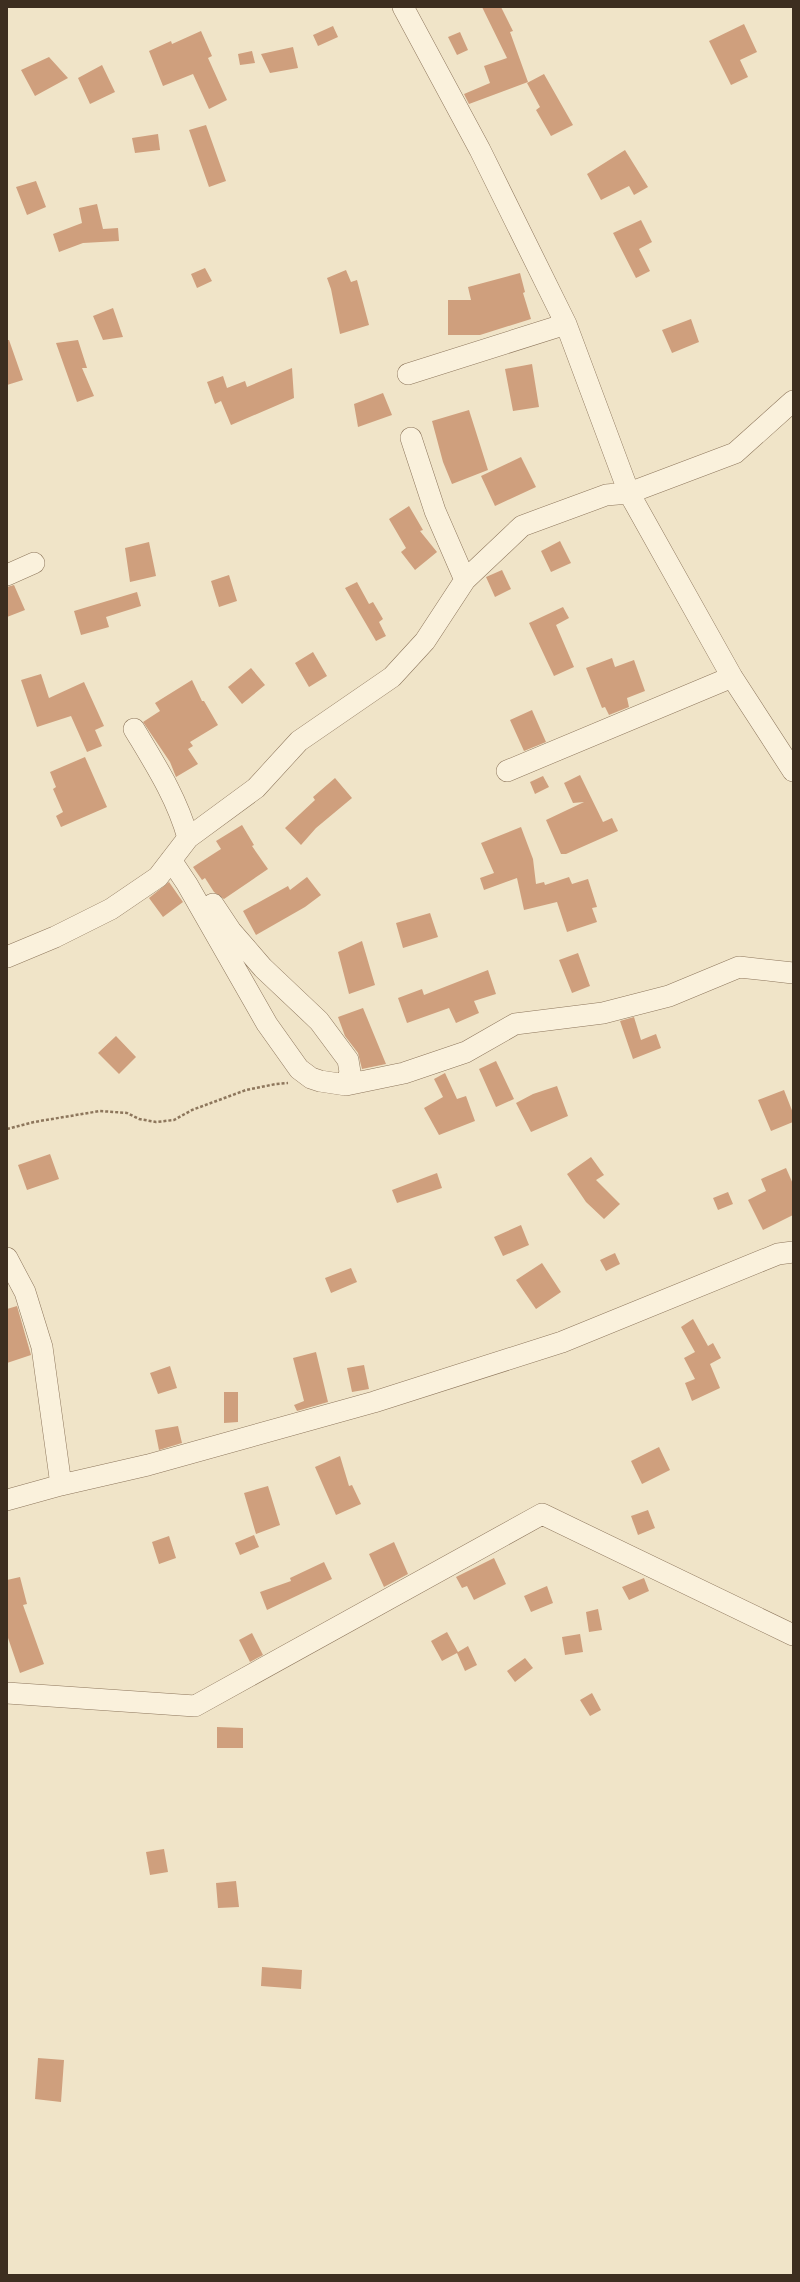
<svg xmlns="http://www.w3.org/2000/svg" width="800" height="2282" viewBox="0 0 800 2282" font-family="Literata,serif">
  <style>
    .building { fill: #cf9f7d }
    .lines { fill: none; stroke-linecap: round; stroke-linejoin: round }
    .minor-casing { stroke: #8d765c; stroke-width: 22 }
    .path { stroke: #8d765c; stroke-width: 2.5; stroke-dasharray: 3 2; stroke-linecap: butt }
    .minor { stroke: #faf1dc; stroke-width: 21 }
  </style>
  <rect width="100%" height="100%" fill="#f0e4c8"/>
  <!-- building -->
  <path class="building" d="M482 7H501L513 31 510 32 528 82 469 104 464 94 490 83 484 66 507 58Z
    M744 24 757 52 740 60 748 77 731 85 709 41Z
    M333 26 338 37 318 46 313 35Z
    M201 31 212 56 208 58 227 100 209 109 193 74 163 86 149 51 171 41 172 44Z
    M460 32 468 50 457 55 448 37Z
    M293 47 298 68 270 73 261 54Z
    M252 51 255 63 240 65 238 54Z
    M49 57 68 78 35 96 21 70Z
    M102 65 115 92 90 104 78 78Z
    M544 74 573 125 551 136 536 110 540 107 527 83Z
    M206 125 226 181 209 187 189 130Z
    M158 134 160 150 135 153 132 138Z
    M625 150 648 187 634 195 629 186 601 200 587 174Z
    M36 181 46 207 27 215 16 187Z
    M97 204 103 229 118 228 119 241 83 243 59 252 53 234 82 223 79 208Z
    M641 220 652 242 639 249 650 271 636 278 613 233Z
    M205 268 212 281 197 288 191 274Z
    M346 270 351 282 357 280 369 325 340 334 331 289 327 278Z
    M520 273 525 292 523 293 531 319 480 335H448V300H471L468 287Z
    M113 308 123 337 103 340 93 316Z
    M691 319 699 342 672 353 662 330Z
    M7 340H9L23 380 7 385Z
    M78 340 87 368H82L94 396 77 402 56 343Z
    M532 364 539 407 513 411 505 369Z
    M292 368 294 398 231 425 221 401 215 404 207 382 223 376 227 388 245 381 247 387Z
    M383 393 392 415 358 427 354 404Z
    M469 410 488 470 452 484 443 462 432 421Z
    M521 457 536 487 495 506 481 476Z
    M409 506 423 530 420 531 437 552 415 570 401 552 406 548 389 519Z
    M560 541 571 563 551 572 541 551Z
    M149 542 156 576 130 582 125 548Z
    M502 570 511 589 495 597 486 577Z
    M229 575 237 601 219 607 211 581Z
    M357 582 369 604 373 602 383 619 379 622 386 636 376 641 345 588Z
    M14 585 25 610 7 617V587Z
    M137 592 141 606 106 617 109 627 81 635 74 611Z
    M563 607 569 618 556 625 574 667 554 676 529 623Z
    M313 652 327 676 309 687 295 663Z
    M612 658 615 667 634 660 645 691 627 698 629 707 609 715 605 707 602 708 586 668Z
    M251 668 265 685 242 704 228 687Z
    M41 674 49 698 84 682 104 726 95 730 102 746 87 752 71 716 37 727 21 680Z
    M192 680 202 701H204L218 725 190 742 193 746 188 749 198 764 176 777 170 762 143 722 160 711 155 703Z
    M532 710 546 742 524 751 510 720Z
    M85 757 107 807 61 827 56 816 63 812 53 789 56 787 50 772Z
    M580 775 603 822 612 818 618 831 566 854H561L546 820 584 802 573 803 564 783Z
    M543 776 549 787 535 794 530 782Z
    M335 778 352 798 316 828 301 845 285 828 315 800 313 797Z
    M242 825 254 845 252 846 268 869 224 899 214 892 205 878 202 880 193 867 221 849 216 841Z
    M521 827 533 859 536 884 544 882 545 885 569 877 572 884 588 879 597 907 592 908 597 922 567 932 557 902 524 910 517 878 484 890 480 878 494 873 481 843Z
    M307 877 321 895 305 907 256 935 243 911 288 886 290 890Z
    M169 882 183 902 163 917 149 898Z
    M430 913 438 937 403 948 396 923Z
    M362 941 375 985 349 994 338 952Z
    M578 953 590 986 572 993 559 960Z
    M488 970 496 994 474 1001 479 1013 456 1023 449 1008 407 1023 398 998 422 989 424 995Z
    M363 1008 386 1064 362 1069 358 1053 345 1036 338 1017Z
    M634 1017 641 1040 656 1034 661 1048 633 1059 620 1021Z
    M116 1036 136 1057 119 1074 98 1053Z
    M496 1061 514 1099 496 1107 479 1069Z
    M445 1073 457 1099 466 1096 475 1121 439 1135 424 1108 443 1097 434 1079Z
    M557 1086 568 1116 531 1132 516 1103 533 1094Z
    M784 1090 793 1113V1122L771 1131 758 1100Z
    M50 1154 59 1179 27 1190 18 1165Z
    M591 1157 604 1175 596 1180 620 1204 604 1219 586 1202 567 1174Z
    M786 1168 793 1184V1215L763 1230 748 1200 766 1191 761 1179Z
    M437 1173 442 1188 397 1203 392 1190Z
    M728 1192 733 1204 718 1210 713 1198Z
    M521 1225 529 1245 503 1256 494 1237Z
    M615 1253 620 1264 606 1271 600 1260Z
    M542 1263 561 1292 536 1309 516 1280Z
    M351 1268 357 1282 331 1293 325 1278Z
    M17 1306 31 1355 7 1363V1309Z
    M693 1319 708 1346 713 1343 721 1358 710 1364 720 1388 692 1401 685 1383 695 1379 684 1358 695 1352 681 1327Z
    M316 1352 328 1402 297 1411 294 1405 304 1401 293 1358Z
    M364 1365 369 1389 352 1392 347 1368Z
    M170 1366 177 1388 158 1394 150 1373Z
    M224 1392H238V1422L224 1423Z
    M178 1426 182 1443 159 1450 155 1430Z
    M659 1447 670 1470 642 1484 631 1461Z
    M340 1456 349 1486 352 1485 361 1504 336 1515 315 1467Z
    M268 1486 280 1525 256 1534 244 1493Z
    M648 1510 655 1528 638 1535 631 1516Z
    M254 1535 259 1547 240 1555 235 1543Z
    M169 1536 176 1558 159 1564 152 1542Z
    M394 1542 408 1574 384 1587 369 1554Z
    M494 1558 506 1584 474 1600 467 1586 462 1588 456 1577Z
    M324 1562 332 1579 267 1610 260 1592 291 1581 290 1578Z
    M20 1577 27 1604 23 1605 44 1664 20 1673 7 1635V1580Z
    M644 1578 649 1591 629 1600 622 1587Z
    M547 1586 553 1603 531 1612 524 1596Z
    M598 1609 602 1630 589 1632 586 1612Z
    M447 1632 458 1652 468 1646 477 1665 465 1671 457 1653 442 1661 431 1641Z
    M252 1633 263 1655 250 1662 239 1640Z
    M580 1634 583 1652 565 1655 562 1637Z
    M525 1658 533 1668 515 1682 507 1671Z
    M592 1693 601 1710 590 1716 580 1700Z
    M217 1727 243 1728V1748H217Z
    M164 1849 168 1872 150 1875 146 1852Z
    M236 1881 239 1907 218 1908 216 1883Z
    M262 1967 302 1970 301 1989 261 1986Z
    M38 2058 64 2060 61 2102 35 2099Z"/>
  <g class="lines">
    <defs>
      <path id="minor" d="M403 7 480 150 566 324 629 493 732 677 793 771
        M408 374 566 324
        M411 438 435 511 465 580
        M7 575 34 563
        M507 771 732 677
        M188 838 256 788 299 741 392 677 425 641 465 580 522 526 606 495 629 493 735 453 793 401
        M171 860 187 884 267 1024 299 1069 311 1078 320 1081 346 1085 404 1073 466 1052 515 1024 603 1013 669 996 739 967 793 973
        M213 904 231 931 263 968 319 1021 348 1060 350 1072 346 1085
        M7 957 55 937 111 909 158 877 188 838C177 798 155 764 134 729
        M7 1258 25 1292 42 1347 61 1485
        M7 1500 61 1485 148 1465 374 1402 562 1342 778 1254 793 1252
        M7 1693 195 1706 542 1514 793 1635"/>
    </defs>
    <!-- minor casing -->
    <use href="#minor" class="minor-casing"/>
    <!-- path -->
    <path class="path" d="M7 1129 34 1122 100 1111 127 1113 139 1119 156 1122 174 1120 192 1110 246 1090 276 1084 288 1083"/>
    <!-- minor -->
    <use href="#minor" class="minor"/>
  </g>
  <!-- border -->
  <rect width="800" height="2282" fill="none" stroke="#3d2e20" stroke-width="16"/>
</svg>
